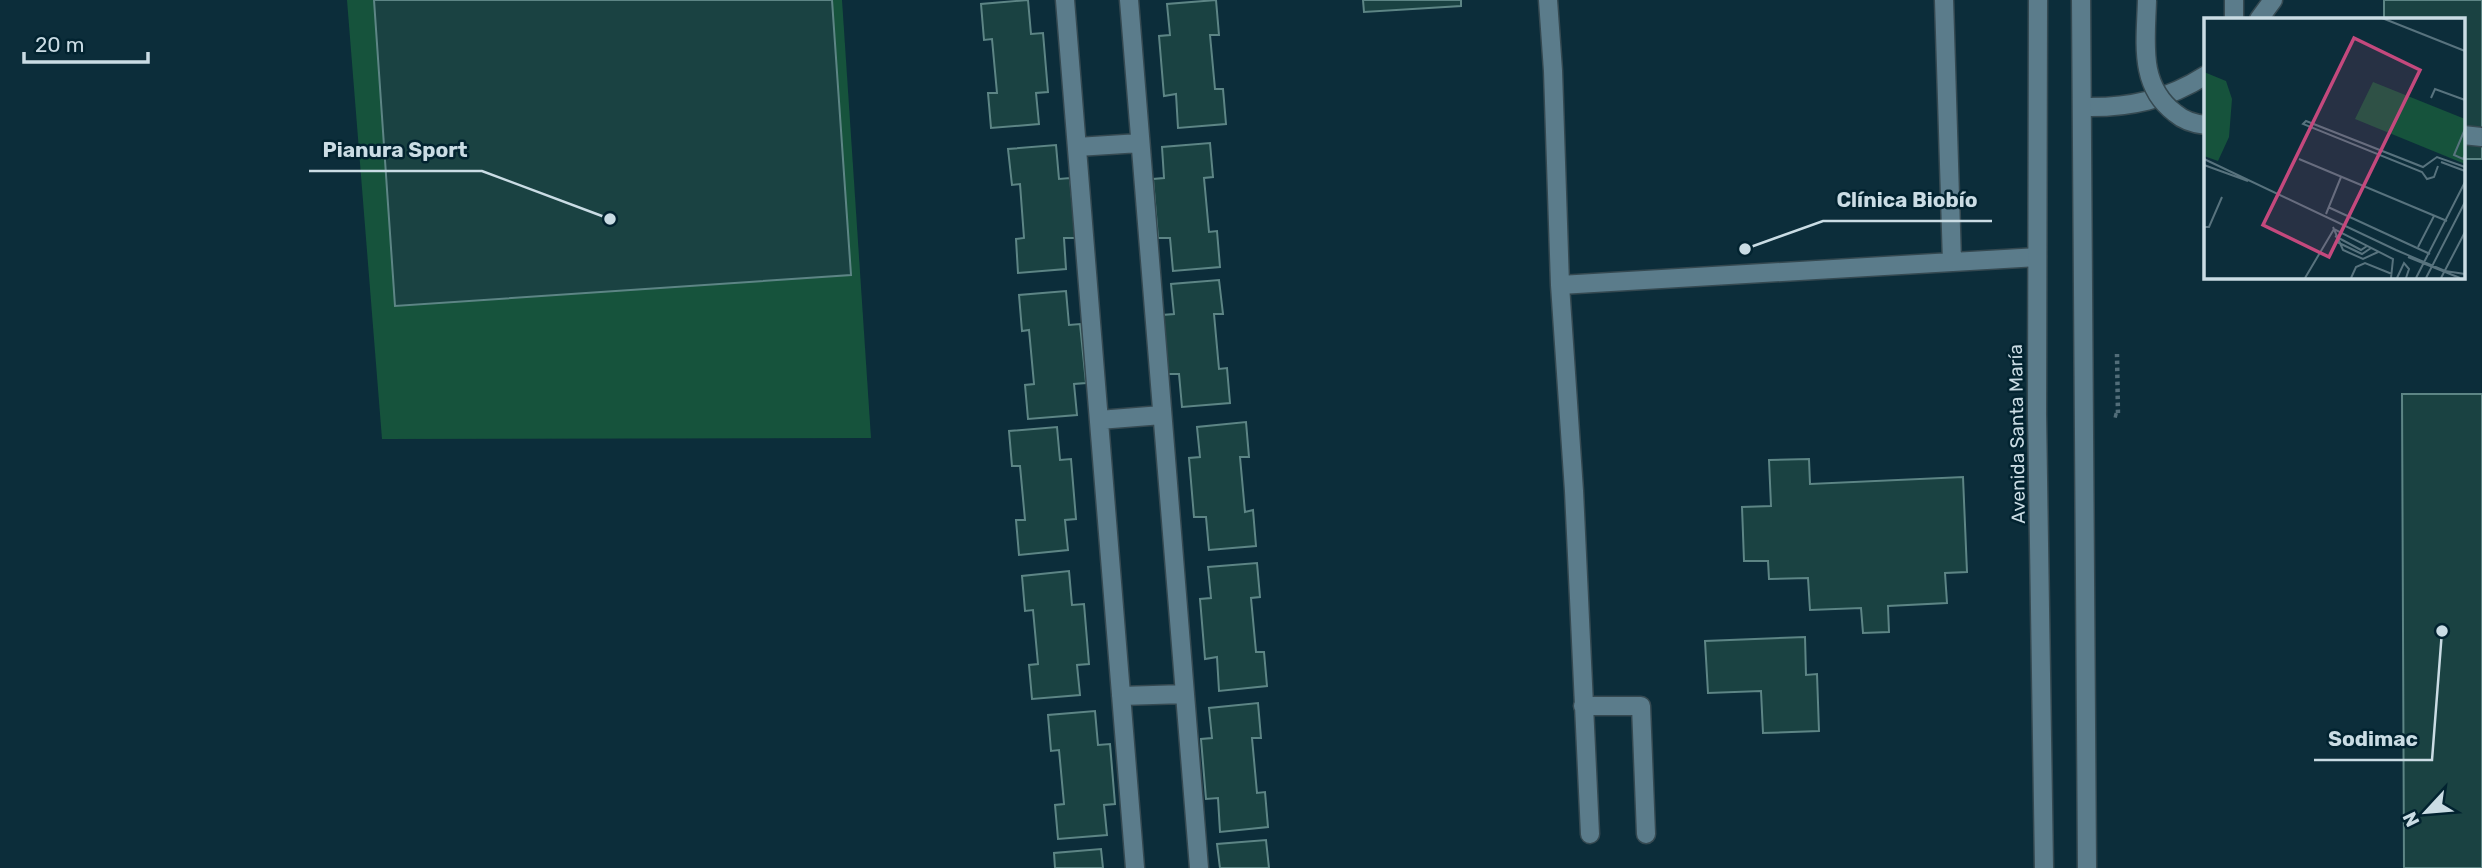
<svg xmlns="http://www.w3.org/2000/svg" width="2482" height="868" viewBox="0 0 2482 868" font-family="Rubik,sans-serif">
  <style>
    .green { fill: #16533c }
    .building { fill: #1a4242; stroke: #5d8585; stroke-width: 2 }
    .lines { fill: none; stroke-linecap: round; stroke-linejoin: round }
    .lane-casing { stroke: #354951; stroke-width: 21 }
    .secondary-casing { stroke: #354951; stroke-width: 21 }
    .path { stroke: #526d79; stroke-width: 4.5; stroke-dasharray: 3.5 3.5; stroke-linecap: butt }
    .lane { stroke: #5b7c8b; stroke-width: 18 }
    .secondary { stroke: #5b7c8b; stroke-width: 18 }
    .lane-bridge-casing { stroke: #354951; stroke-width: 21; stroke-linecap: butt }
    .lane-bridge { stroke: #5b7c8b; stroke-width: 18 }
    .labels { text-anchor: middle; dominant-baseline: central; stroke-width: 5; stroke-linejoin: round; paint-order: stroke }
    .street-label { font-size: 19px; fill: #cadce4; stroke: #022330 }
    .inset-road { fill: none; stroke: #58737e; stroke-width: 2 }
    .view { fill: #c4497d; fill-opacity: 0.15; stroke: #c4497d; stroke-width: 3.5 }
    .inset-edge { fill: none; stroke: #cadce4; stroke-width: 3.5 }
    .leader { fill: none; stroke: #cadce4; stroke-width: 2.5 }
    .callout-dot { fill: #cadce4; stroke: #022330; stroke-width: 2.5 }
    .callout-label { font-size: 21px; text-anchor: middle; font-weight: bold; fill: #cadce4; stroke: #022330; stroke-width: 5; stroke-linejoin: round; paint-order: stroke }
  </style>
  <rect width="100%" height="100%" fill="#0c2d3a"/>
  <!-- green -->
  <path class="green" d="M347 0H842L871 438 382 439Z"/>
  <!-- building -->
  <path class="building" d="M374 0H832L851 275 395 306Z
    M1028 0 1031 34 1043 33 1048 92 1036 93 1039 124 991 128 988 93H997L992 39 984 40 981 4Z
    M1216 0 1219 35H1210L1215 89H1223L1226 124 1178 128 1176 94 1164 96 1159 36 1170 35 1167 4Z
    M1363 0H1461V6L1364 12Z
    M2384 0H2482V159H2463V19H2384Z
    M1210 143 1213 177 1204 178 1209 232 1217 231 1220 267 1173 271 1170 238H1158L1153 179 1164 178 1162 147Z
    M1056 145 1059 179 1070 178 1076 238H1064L1066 269 1018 273 1016 239 1024 238 1020 184 1012 185 1008 149Z
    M1219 280 1223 314H1214L1219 369 1227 368 1230 403 1182 407 1179 374H1168L1162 315 1174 314 1171 284Z
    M1066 291 1069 325 1080 324 1086 383 1074 384 1077 415 1028 419 1025 385 1034 384 1029 330 1022 331 1019 295Z
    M2402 394H2482V868H2404Z
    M1246 422 1249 457H1240L1245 512 1253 510 1256 546 1209 550 1206 517H1194L1189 458 1200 457 1197 427Z
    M1057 427 1060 460 1071 459 1076 519 1065 520 1068 550 1019 555 1016 520H1025L1020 466H1012L1009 431Z
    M1809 459 1810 484 1963 477 1967 572 1945 573 1947 603 1888 606 1889 632 1863 633 1861 608 1810 610 1808 578 1769 579 1768 561H1744L1742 507 1771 506 1769 460Z
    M1257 563 1260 597 1251 598 1256 652H1264L1267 686 1219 691 1217 657 1205 659 1200 599 1211 598 1208 567Z
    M1069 571 1072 605 1084 604 1089 664 1077 665 1080 695 1032 699 1029 665 1038 664 1033 610 1025 611 1022 576Z
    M1805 637 1806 675 1817 674 1819 731 1763 733 1761 691 1708 693 1705 641Z
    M1258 703 1261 738H1252L1257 793 1265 792 1268 827 1220 832 1218 798 1206 799 1201 739 1212 738 1209 708Z
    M1095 711 1098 745 1110 744 1115 804 1104 805 1107 835 1058 839 1055 805 1064 804 1059 750 1051 751 1048 715Z
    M1266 840 1269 868H1220L1217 844Z
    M1101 849 1103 868H1055L1054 853Z"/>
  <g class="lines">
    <defs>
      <path id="lane" d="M1065 0 1135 868
        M1129 0 1199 868
        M1548 0 1553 71 1560 285 1574 491 1590 834
        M1944 0 1952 262
        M2234 19V0
        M2259 19 2273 0
        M2084 107C2129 108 2167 100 2206 75
        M2463 135 2482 137
        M1077 147 1140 143
        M1560 285 2037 257
        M1099 420 1162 415
        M1121 696 1185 694
        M1583 706H1641L1646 834"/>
      <path id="secondary" d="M2038 0 2037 414 2044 868
        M2081 0 2087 868"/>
    </defs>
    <!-- lane casing -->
    <use href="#lane" class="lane-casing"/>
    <!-- secondary casing -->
    <use href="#secondary" class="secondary-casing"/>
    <!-- path -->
    <path class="path" d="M2114 415 2118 416 2117 354"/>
    <!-- lane -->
    <use href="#lane" class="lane"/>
    <!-- secondary -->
    <use href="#secondary" class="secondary"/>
    <defs>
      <path id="lane-bridge" d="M2147 0C2146 41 2138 85 2175 113 2183 120 2195 124 2206 125"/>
    </defs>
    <!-- lane-bridge casing -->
    <use href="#lane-bridge" class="lane-bridge-casing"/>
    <!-- lane-bridge -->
    <use href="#lane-bridge" class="lane-bridge"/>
  </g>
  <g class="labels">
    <!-- street labels -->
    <g class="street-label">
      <text transform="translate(2017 434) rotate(-91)">Avenida Santa María</text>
    </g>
  </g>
  <!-- overview -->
  <g transform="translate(2204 18)">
    <rect width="261" height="261" fill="#0c2d3a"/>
    <path d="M0 54 22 63 28 81 25 119 14 143 0 138ZM169 64 261 101V146L151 101Z" fill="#16533c"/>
    <path class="inset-road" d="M178 0 261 33M227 80 231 71 261 82M261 111 250 137 259 141 261 137M0 141 192 232 241 253 261 256M95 141 243 203M237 144 261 153M0 147 44 163M234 148 230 159 223 161 218 154 99 106 102 103 219 149 233 139 261 149M124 189 226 236M122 196 137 159M0 209H5L18 179M129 209 139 232 159 241 174 234M131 218 157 232 163 228M133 224 158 236 167 230M214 229 230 198M204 239 256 260M101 260 130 211 189 241 187 260M147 260 152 249 161 245 188 256M193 260 200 245 205 251 202 260M212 260 261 164M222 260 261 184M237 260 261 214"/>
    <path class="view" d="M150 20 216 52 125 239 59 207Z"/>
    <rect width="261" height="261" class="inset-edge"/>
  </g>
  <!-- callouts -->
  <path class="leader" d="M610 219L482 171H309M1745 249L1823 221H1992M2442 631L2432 760H2314"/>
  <g class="callout-dot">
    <circle cx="610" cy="219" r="7"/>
    <circle cx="1745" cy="249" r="7"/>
    <circle cx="2442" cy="631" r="7"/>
  </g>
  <g class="callout-label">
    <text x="395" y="157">Pianura Sport</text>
    <text x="1907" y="207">Clínica Biobío</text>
    <text x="2373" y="746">Sodimac</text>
  </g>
  <!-- north arrow -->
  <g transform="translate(2426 812) rotate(244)" stroke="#022330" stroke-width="5" paint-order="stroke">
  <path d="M0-5L12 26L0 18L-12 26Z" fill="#cadce4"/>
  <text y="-10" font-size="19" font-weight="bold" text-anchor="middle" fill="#cadce4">N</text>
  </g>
  <!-- scale -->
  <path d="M24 52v10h124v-10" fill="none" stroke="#cadce4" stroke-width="3.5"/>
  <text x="35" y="52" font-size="21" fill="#cadce4" stroke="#022330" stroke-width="5" paint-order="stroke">20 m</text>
</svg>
